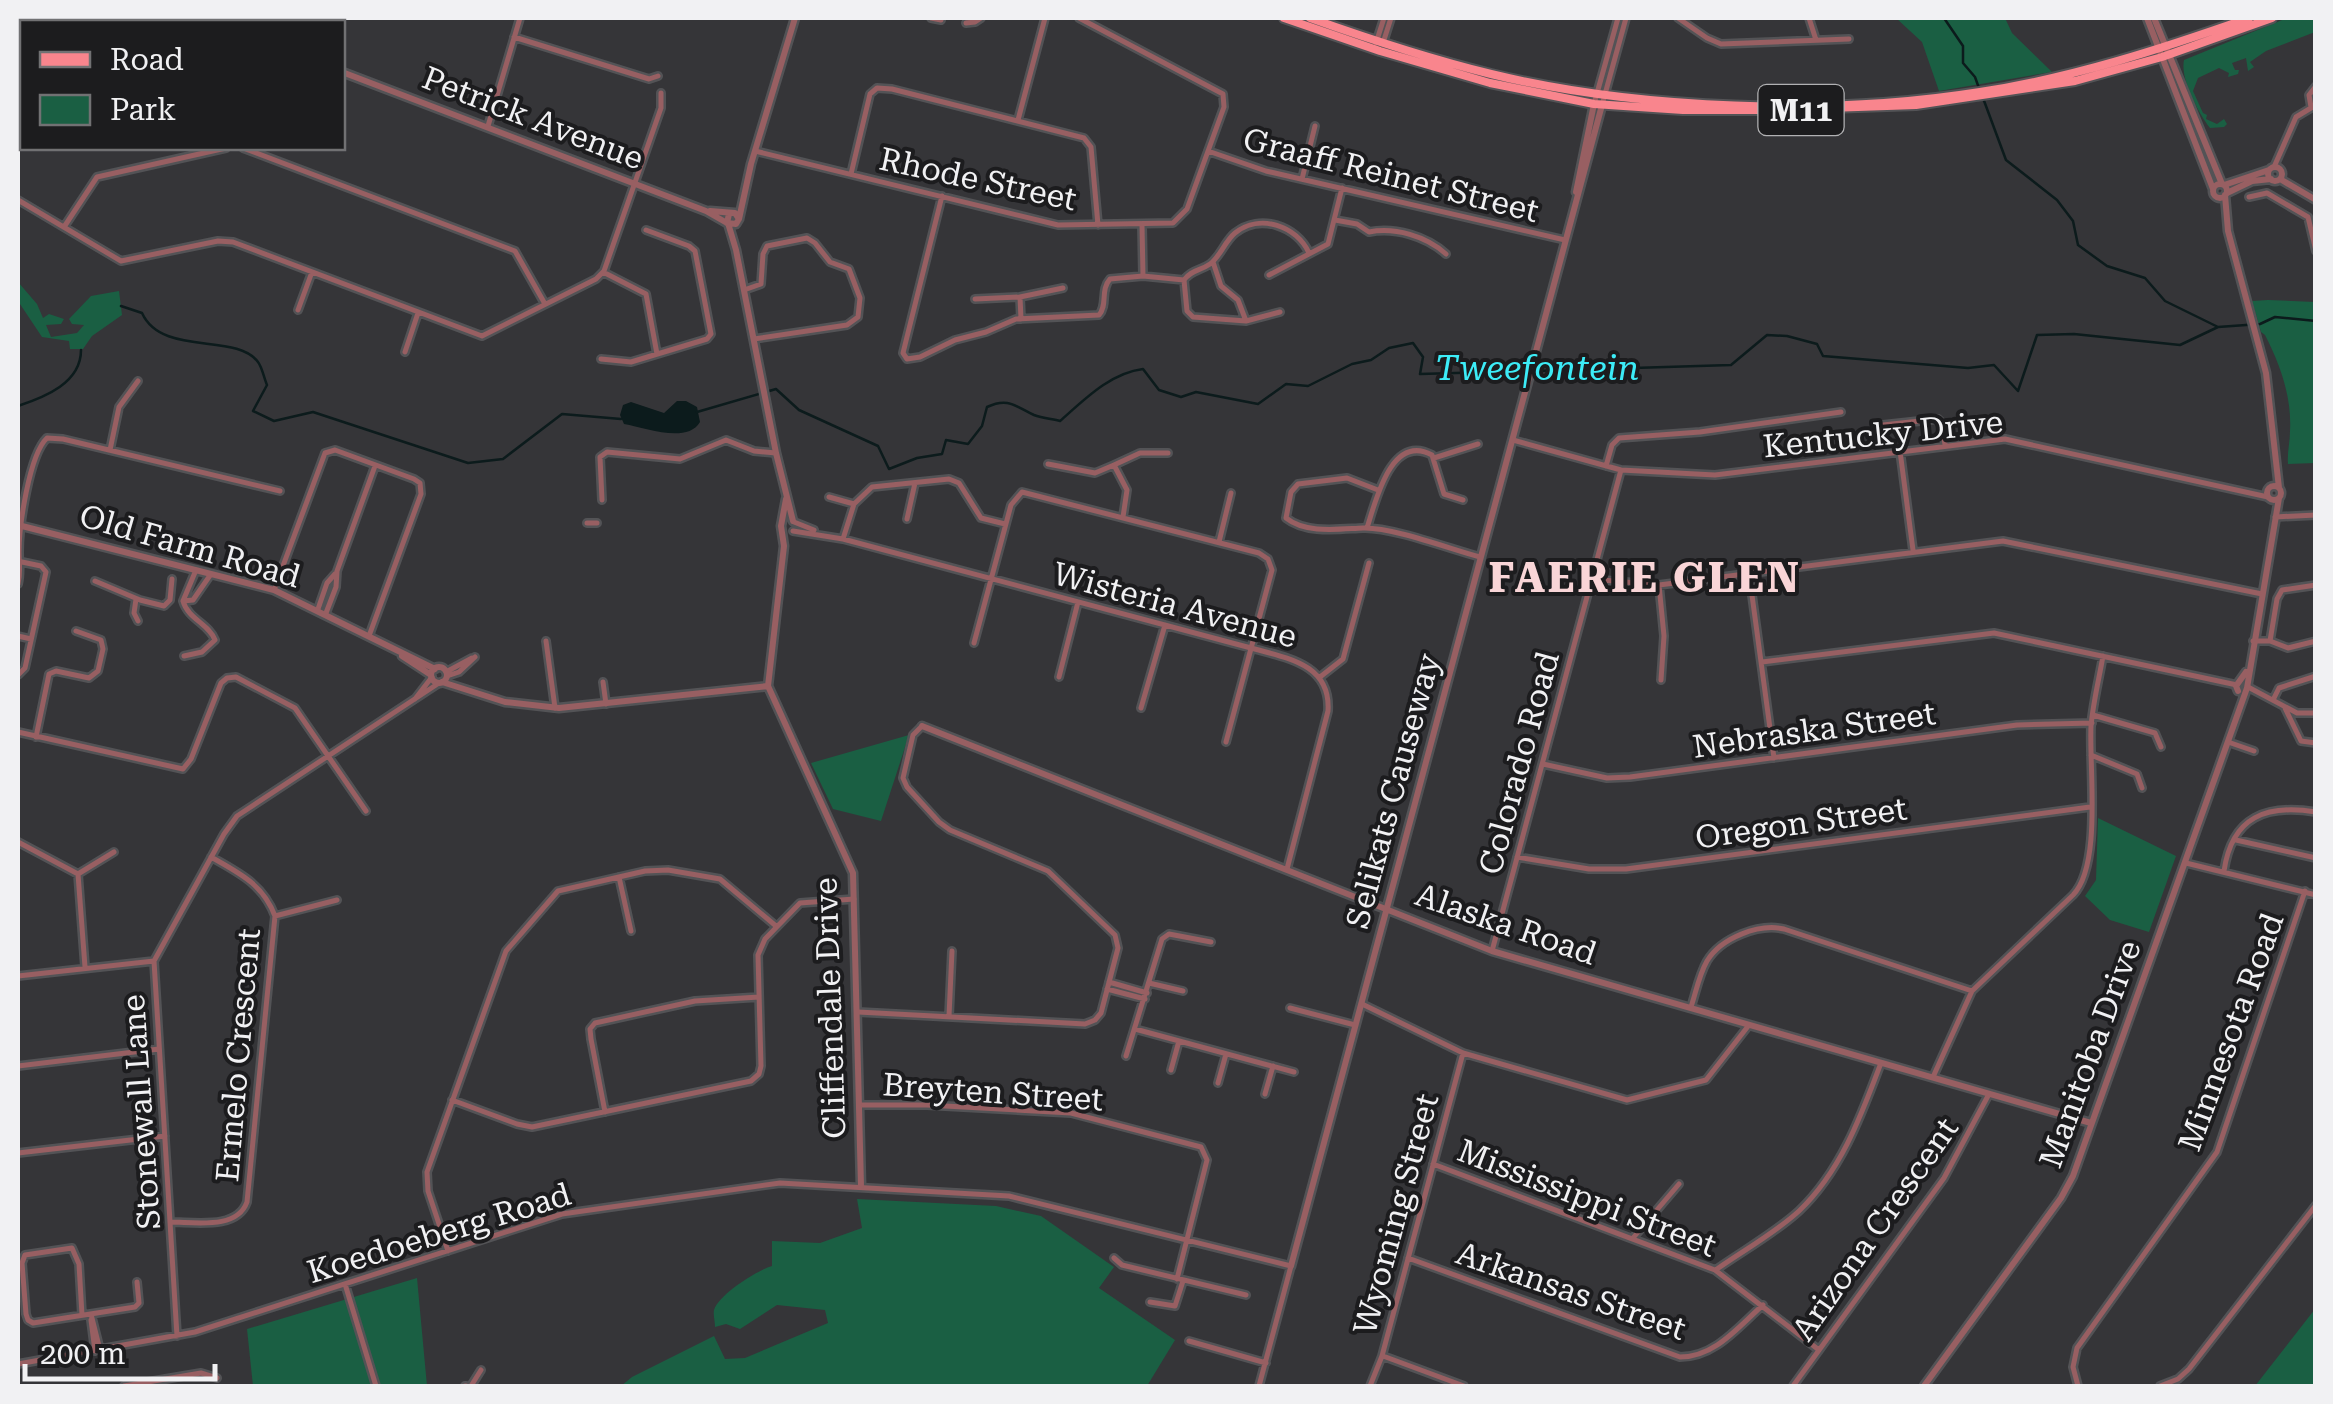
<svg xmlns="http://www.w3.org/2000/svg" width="2333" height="1404" viewBox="0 0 2333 1404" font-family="'Roboto Serif',serif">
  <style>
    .green { fill: #1a5f43 }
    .water { fill: #0c1b1c }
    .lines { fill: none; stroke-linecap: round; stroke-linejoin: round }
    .stream { stroke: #0c1b1c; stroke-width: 2.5 }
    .minor-casing { stroke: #535356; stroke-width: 10 }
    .tertiary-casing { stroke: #535356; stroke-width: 11 }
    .primary-casing { stroke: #535356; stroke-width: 12 }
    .minor { stroke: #985f62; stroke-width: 5 }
    .tertiary { stroke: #985f62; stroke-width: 6 }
    .primary { stroke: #f9858d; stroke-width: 8 }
    .labels { text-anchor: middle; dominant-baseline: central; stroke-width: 8; stroke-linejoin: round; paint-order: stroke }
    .shield { fill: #1c1c1e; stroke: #b1b1b3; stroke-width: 2.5 }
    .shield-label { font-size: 30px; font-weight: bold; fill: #f1f1f3 }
    .street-label { font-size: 32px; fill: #f1f1f3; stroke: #1c1c1e }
    .water-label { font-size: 35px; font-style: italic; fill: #3cecf7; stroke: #1c1c1e }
    .district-label { font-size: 42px; font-weight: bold; letter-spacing: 2.5px; fill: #f9d5d7; stroke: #1c1c1e }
  </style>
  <rect width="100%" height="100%" fill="#353538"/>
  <!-- green -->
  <path class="green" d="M1896 18H2005L2012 33 2052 72 1939 91 1922 42Z
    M2287 18H2315V32L2266 51 2250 62 2254 67 2248 71 2246 58 2232 63 2235 70H2239L2238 74 2228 77 2229 73 2219 68 2198 78 2193 91 2203 113 2207 115 2206 119 2217 124 2224 119 2227 124 2224 127 2210 128C2198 112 2180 79 2184 60Z
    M18 282 37 304 43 318 49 314 64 319 61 324 46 325 51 337 77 333 84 325 72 324 69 319 91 296 119 291 122 315 92 336 83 349H70L69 341 42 337 18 301Z
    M2268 300 2315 302V463L2288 464C2287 452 2290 443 2290 431 2292 397 2280 364 2265 335L2261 332 2252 301Z
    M909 735 881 821 833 809 811 763Z
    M2098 818 2176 856 2149 932 2110 920 2085 896 2096 880Z
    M857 1199 996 1206 1041 1216 1114 1267 1099 1288 1175 1340 1147 1386H621L632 1377 714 1336 725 1359 745 1358 828 1323 825 1310 777 1305 740 1329 726 1324 715 1327C715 1321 713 1315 714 1310 719 1294 758 1270 772 1266V1241L820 1243 862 1228Z
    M417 1278 427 1386H253L247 1329Z
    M2315 1309V1386H2255Z"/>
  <!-- water -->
  <path class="water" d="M677 401H686L697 407 700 422C687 444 646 428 624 424L620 415 623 405 631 402 664 413Z"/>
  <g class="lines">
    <!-- stream -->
    <path class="stream" d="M1944 18 1963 46V63L1975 77 1980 91
      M1983 98 2006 160 2057 200 2073 221 2078 245 2107 266 2145 278 2165 301 2218 327 2260 324 2275 317 2316 321
      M121 306 142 313C162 357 236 332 258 362 262 367 264 378 267 385L253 411 274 421 313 412 468 463 503 459 562 414 621 419
      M1535 371 1731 365 1767 335 1787 336 1817 344 1823 356 1968 368 1994 365 2018 391 2037 335 2074 334 2180 345 2218 327
      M18 406C45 397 81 383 81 350
      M697 412 776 389 799 410 878 446 889 469 917 458 942 454 946 440 968 444 982 426 987 407C1008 397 1015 406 1034 415 1042 418 1052 419 1060 421 1084 400 1110 373 1143 369L1159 390 1181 397 1196 392 1258 404 1286 384 1308 386 1352 364 1371 360 1389 348 1413 343 1423 357 1420 374 1527 371"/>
    <defs>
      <path id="minor" d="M931 18 941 20
        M1678 18 1707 38 1721 44 1849 39
        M1809 18 1816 40
        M18 21 33 18
        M120 21 137 18
        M247 22 248 18
        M966 23 975 22 981 18
        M514 37 649 79 658 76
        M1376 43 1384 18
        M1383 43 1391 18
        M18 56 22 55
        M1594 104 1618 18
        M1602 105 1626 18
        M2311 107 2309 95 2316 86
        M1018 120 1045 18
        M488 126 520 18
        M243 148 515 251 545 304
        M755 151 1058 225 1173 223 1187 209 1224 107 1223 94 1079 18
        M1208 151 1266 171 1565 240
        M2274 167 2296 117 2316 105
        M851 174 870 94 877 88 892 89 1084 138 1091 147 1098 225
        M1302 179 1315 126
        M942 196 903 353 907 359 920 357 955 340 986 332 1016 319 1099 315C1108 305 1100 290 1110 279L1143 276 1184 280C1191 270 1200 271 1210 264 1220 257 1225 241 1235 233 1260 213 1297 226 1309 253
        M2249 197 2267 193 2308 217 2316 251
        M18 200 121 261 218 241 233 242 482 336 596 279 604 271 661 108V93
        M1335 220 1357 224 1369 232C1395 227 1426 236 1446 254
        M1142 225 1143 276
        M64 227 97 177 226 148
        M1213 262 1221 286 1238 300 1246 321
        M603 272 646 294 657 354
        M1269 275 1328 244 1342 188
        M1184 280 1187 311 1193 317 1246 321 1280 312
        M744 290 761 284 763 254 767 246 807 238 815 243 830 262 849 269 860 298 858 317 847 325 754 339
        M1020 297 1063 288
        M975 299 1020 297 1021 319
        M298 310 312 272
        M405 352 418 313
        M601 359 631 362 707 339 711 334 695 251 689 246 646 230
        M1883 425 1938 419 1942 423 1945 445
        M1513 440 1621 470 1715 475 2005 439 2268 497
        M110 450 119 407 138 381
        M1900 451 1913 550
        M1434 458 1478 444
        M1048 464 1095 473 1114 465 1127 490 1123 517
        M1114 465 1140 453H1168
        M1606 466 1612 445 1619 438 1700 432 1841 412
        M1378 490 1347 478 1298 484 1291 492 1286 518C1306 534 1339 529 1363 528 1392 527 1450 549 1480 557
        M829 497 854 504
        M602 500 600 457 607 452 680 459 726 440 754 451 776 453
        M2275 517 2316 515
        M907 519 915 483
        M794 522 814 530
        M587 523H597
        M1367 528C1376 500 1391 433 1432 455L1444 494 1463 500
        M793 531 843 539 1251 648C1287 658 1331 664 1328 711L1287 869
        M843 539 854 504 872 487 949 479 959 483 981 518 1005 524
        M1219 542 1231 493
        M1749 573 1774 758
        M1591 579 1659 585 2003 541 2262 594
        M95 581 140 600 164 606 170 600 172 579
        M18 584C21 572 19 564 19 552 19 527 29 455 47 438L63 439 280 491
        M1659 585 1664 636 1661 680
        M274 590 325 453 335 450 414 479 420 483 421 494 369 636
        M136 599 134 613 138 621
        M183 601C188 619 209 624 215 640L202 652 184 656
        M183 601 193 600 211 574
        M183 601 196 570
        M318 609 327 583 335 574
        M326 613 336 587 337 571 375 466
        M18 636 31 639
        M546 641 555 708
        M2253 641H2270L2277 599 2282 590 2316 585
        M2270 641 2288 648 2316 641
        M974 643 1011 505 1022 492 1259 553 1268 559 1272 570 1226 742
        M1762 662 1994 633 2237 685
        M446 672 472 658
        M18 675 25 668 46 572 41 566 22 562
        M447 676 459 672 475 657
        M1059 677 1078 602
        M1320 677 1343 659 1369 563
        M603 682 606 704
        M2248 687 2297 713H2316
        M415 699 432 677
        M2273 700 2279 688 2316 676
        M1141 708 1165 625
        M2285 708 2301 741 2316 743
        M2093 715 2155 733 2161 747
        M18 732 183 769 191 759 221 683 227 678 236 677 295 708 366 811
        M36 737 49 674 56 671 89 678 98 671 103 649 101 640 76 631
        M2228 742 2254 751
        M2091 755 2137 774 2142 788
        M1543 764 1607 778 1630 777 2017 725 2092 723
        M2236 840 2316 858
        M18 842 78 874 85 967
        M1517 857 1589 869H1626L2090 807
        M2186 863 2316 895
        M2224 871C2232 816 2267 804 2316 812
        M78 874 114 852
        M619 877 631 931
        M275 916 337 900
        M1492 951 1621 470
        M18 976 154 961
        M1109 982 1147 993
        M1149 983 1183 991
        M1107 989 1145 999
        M1362 1004 1463 1053 1627 1100 1706 1080 1749 1025
        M1691 1007C1696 992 1699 975 1707 961 1721 938 1759 923 1784 929L1972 991
        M1290 1008 1355 1025
        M858 1012 1085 1024 1095 1020 1101 1013 1118 948 1115 935 1048 871 950 830 939 822 907 787 903 778 913 735 922 726
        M949 1016 952 951
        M1135 1029 1294 1072
        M1126 1056 1162 939 1169 934 1211 942
        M18 1066 159 1049
        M1171 1070 1179 1041
        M1933 1077 1972 991 2073 895C2102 865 2089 769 2091 726 2093 703 2099 679 2103 656
        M1218 1083 1226 1054
        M1265 1094 1273 1066
        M452 1100 517 1124 532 1127 751 1081 759 1074 761 1066 758 955 765 939 800 903 854 899
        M860 1105H927L1071 1113 1201 1147 1207 1160 1177 1279
        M605 1112 591 1039 590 1029 595 1023 695 1001 759 997
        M18 1153 165 1136
        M1433 1164 1715 1270 1819 1350
        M170 1222C195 1222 237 1230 247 1202L275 916C263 884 239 873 211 857
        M1633 1238 1679 1184
        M448 1251 428 1191 427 1172 506 951 558 891 645 871 668 870 720 879 776 926
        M1114 1258 1122 1265 1246 1295
        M1408 1258 1680 1357C1715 1357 1738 1327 1763 1305
        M1717 1269C1744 1250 1775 1233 1799 1211 1841 1171 1861 1116 1881 1063
        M345 1284 376 1386
        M1150 1302 1175 1306 1183 1281
        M91 1314 100 1350
        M82 1315 79 1264 72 1248 25 1255 22 1263 26 1314 28 1320 33 1323 135 1307 139 1303 137 1282
        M91 1320 95 1351
        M177 1336 154 961 224 834 237 816 439 683
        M1189 1341 1266 1363
        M1383 1356 1464 1386
        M18 1364 195 1332 562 1214 780 1183 1009 1196 1291 1266 1259 1386
        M124 1386 201 1373 217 1378
        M465 1386H466
        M471 1386 481 1370
        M1370 1386 1382 1356 1463 1053
        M1793 1386 1944 1178 1989 1094
        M2078 1386 2073 1367 2077 1348 2217 1152 2305 891
        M2160 1386 2178 1379 2189 1369 2316 1205"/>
      <path id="tertiary" d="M2147 18 2213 189
        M2154 18 2222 184
        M342 72 706 211 727 223
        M18 88 22 87
        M2268 174a7 7 0 1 1 14 0a7 7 0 1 1-14 0Z
        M2280 179 2316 200
        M2213 191a7 7 0 1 1 14 0a7 7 0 1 1-14 0Z
        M2224 185 2269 170
        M1576 192 1594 104
        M2227 193 2252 181 2271 179
        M2225 195 2228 231 2266 373 2279 488
        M710 211 735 213 739 219 736 224 727 223 729 214
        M739 219 751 164 795 18
        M728 223 736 250 776 453 793 521
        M2267 493a7 7 0 1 1 14 0a7 7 0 1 1-14 0Z
        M786 499 781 526 784 546 768 686 853 873 861 1186
        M18 525 274 590 435 669
        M402 656 431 675
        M431 675a8 8 0 1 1 16 0a8 8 0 1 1-16 0Z
        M442 682 505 702 559 708 768 686
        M2238 691 2236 686 2246 672
        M922 726 1492 951 2091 1123
        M1291 1266 1602 105
        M1924 1386 2061 1198 2073 1176 2247 688 2279 498"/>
      <path id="primary" d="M1284 18 1380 51 1490 83 1594 104 1683 110H1771L1916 105 2075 81 2162 57 2272 18
        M1310 18C1369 39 1430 59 1491 74 1639 110 1829 116 1980 92 2072 78 2161 49 2249 18"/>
    </defs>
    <!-- minor casing -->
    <use href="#minor" class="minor-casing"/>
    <!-- tertiary casing -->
    <use href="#tertiary" class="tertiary-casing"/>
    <!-- primary casing -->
    <use href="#primary" class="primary-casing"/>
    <!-- minor -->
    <use href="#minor" class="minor"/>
    <!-- tertiary -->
    <use href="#tertiary" class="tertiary"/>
    <!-- primary -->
    <use href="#primary" class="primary"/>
  </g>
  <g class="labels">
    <!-- shield labels -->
    <rect class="shield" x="1758.5" y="85" width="85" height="50" rx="8"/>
    <g class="shield-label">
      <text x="1801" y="110">M11</text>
    </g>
    <!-- street labels -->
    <g class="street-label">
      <text transform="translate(533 118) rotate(21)">Petrick Avenue</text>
      <text transform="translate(1391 175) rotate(14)">Graaff Reinet Street</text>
      <text transform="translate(978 179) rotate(12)">Rhode Street</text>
      <text transform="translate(1883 434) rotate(-6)">Kentucky Drive</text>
      <text transform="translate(190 546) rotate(16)">Old Farm Road</text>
      <text transform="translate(1175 605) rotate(15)">Wisteria Avenue</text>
      <text transform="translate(1814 730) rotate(-8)">Nebraska Street</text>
      <text transform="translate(1519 763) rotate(-75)">Colorado Road</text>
      <text transform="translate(1393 791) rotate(-75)">Selikats Causeway</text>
      <text transform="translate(1801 823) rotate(-8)">Oregon Street</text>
      <text transform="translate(1506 924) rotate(19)">Alaska Road</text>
      <text transform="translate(830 1008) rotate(-92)">Cliffendale Drive</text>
      <text transform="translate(2231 1032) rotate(-70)">Minnesota Road</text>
      <text transform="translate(2090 1054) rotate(-70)">Manitoba Drive</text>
      <text transform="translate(238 1055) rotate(-85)">Ermelo Crescent</text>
      <text transform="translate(993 1092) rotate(4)">Breyten Street</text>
      <text transform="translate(141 1112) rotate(-94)">Stonewall Lane</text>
      <text transform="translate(1587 1198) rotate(21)">Mississippi Street</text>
      <text transform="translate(1396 1214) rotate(-75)">Wyoming Street</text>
      <text transform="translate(1875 1229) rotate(-55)">Arizona Crescent</text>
      <text transform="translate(439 1233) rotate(-17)">Koedoeberg Road</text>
      <text transform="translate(1571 1291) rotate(19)">Arkansas Street</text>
    </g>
    <!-- water labels -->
    <g class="water-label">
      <text x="1537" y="368">Tweefontein</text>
    </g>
    <!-- district labels -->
    <g class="district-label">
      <text x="1645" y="577">FAERIE GLEN</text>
    </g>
  </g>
  <!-- border -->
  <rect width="2333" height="1404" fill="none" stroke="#f1f1f3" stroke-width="40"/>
  <!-- legend -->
  <rect x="20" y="20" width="325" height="130" fill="#1c1c1e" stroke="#717173" stroke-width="2.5"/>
  <rect x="40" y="52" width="50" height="15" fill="#f9858d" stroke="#717173" stroke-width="2.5"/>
  <text x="110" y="70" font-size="30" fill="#f1f1f3">Road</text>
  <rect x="40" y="95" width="50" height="30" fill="#1a5f43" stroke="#717173" stroke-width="2.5"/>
  <text x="110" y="120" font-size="30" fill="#f1f1f3">Park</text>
  <!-- scale -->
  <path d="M25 1364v15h190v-15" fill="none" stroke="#f1f1f3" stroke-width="5"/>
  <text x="40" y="1364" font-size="30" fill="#f1f1f3" stroke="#1c1c1e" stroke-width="8" paint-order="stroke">200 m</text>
</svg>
